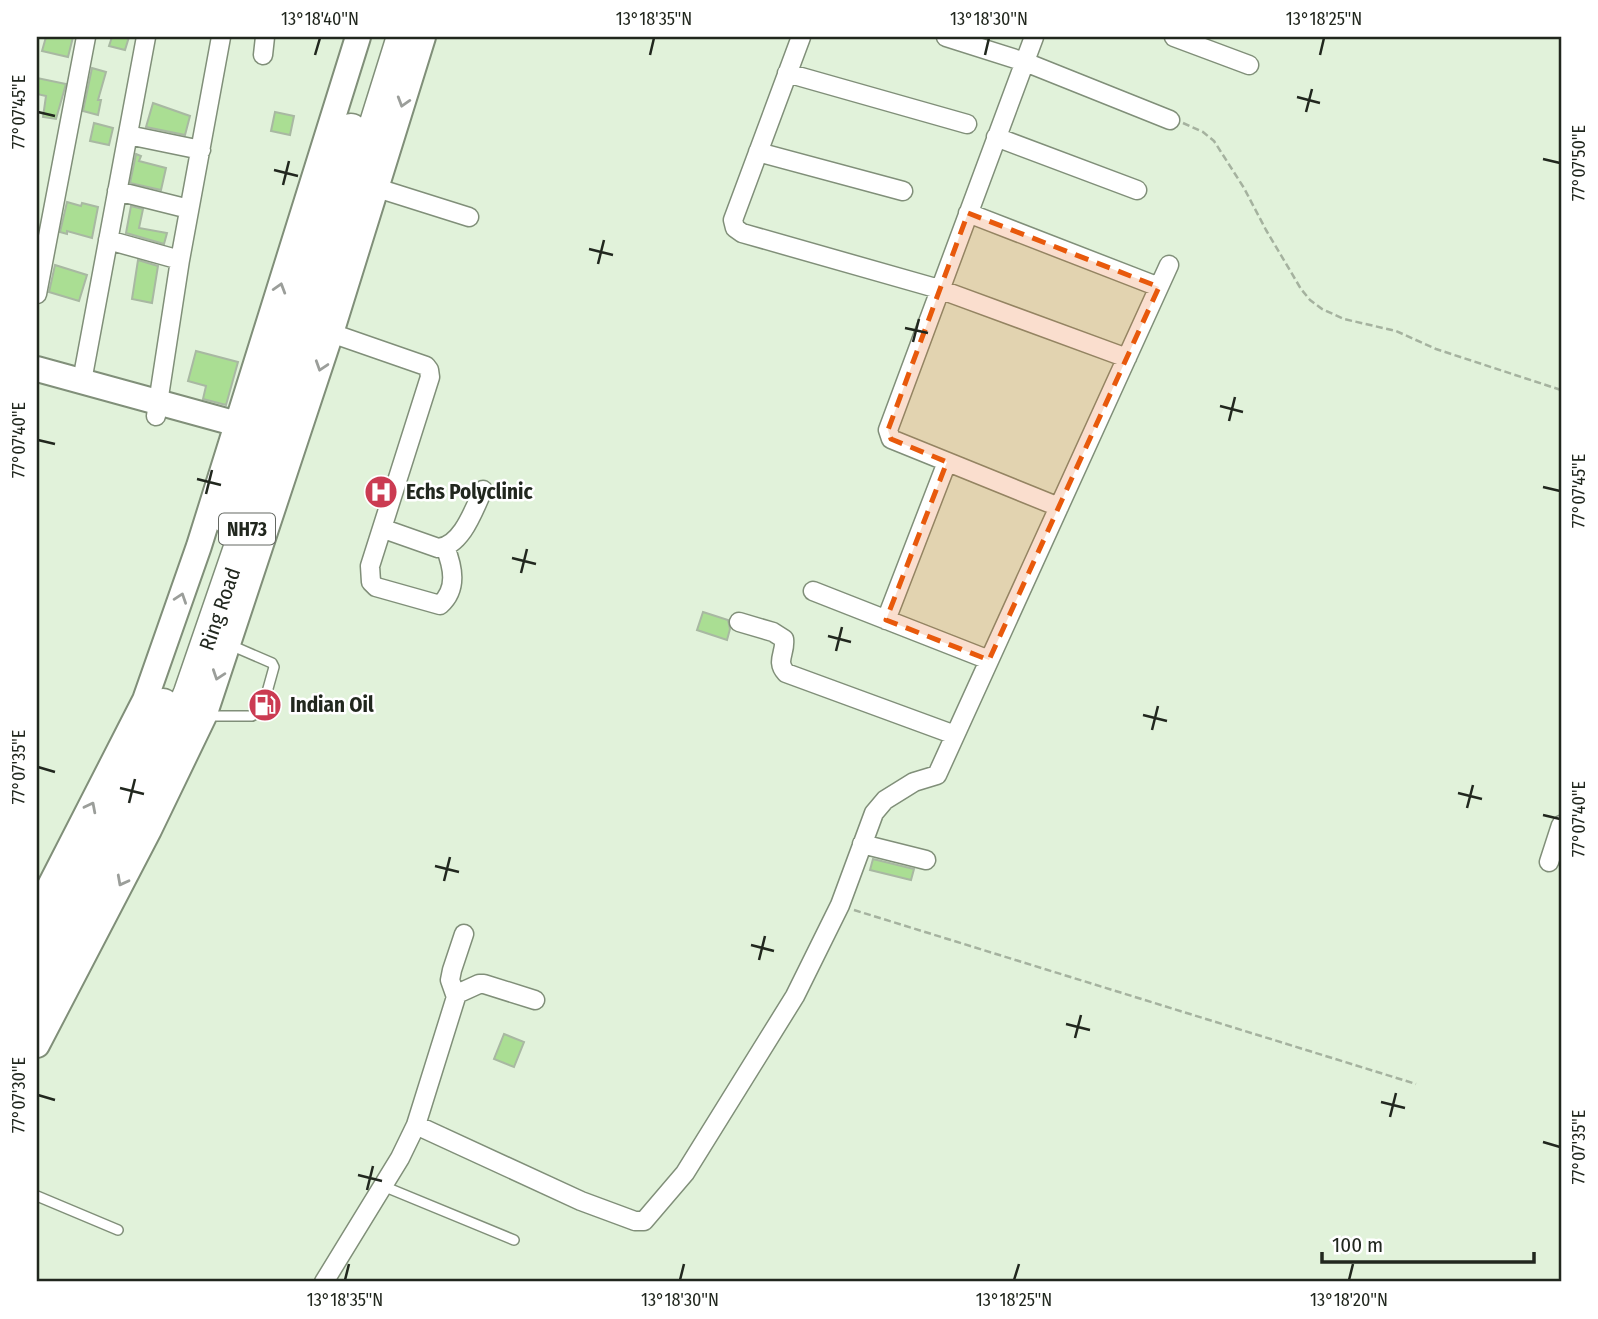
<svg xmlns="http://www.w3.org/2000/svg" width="1598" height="1319" viewBox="0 0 1598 1319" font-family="'Fira Sans Condensed',sans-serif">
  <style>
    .building { fill: #aade93; stroke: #a8b8a2; stroke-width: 2 }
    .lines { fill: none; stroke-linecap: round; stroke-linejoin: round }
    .lane-casing { stroke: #808f79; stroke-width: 12 }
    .street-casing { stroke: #808f79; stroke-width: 21 }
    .secondary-casing { stroke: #808f79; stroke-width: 28 }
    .highway-casing { stroke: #808f79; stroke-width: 35 }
    .path { stroke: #a5b29f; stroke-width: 2.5; stroke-dasharray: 7 3.5; stroke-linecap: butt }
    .lane { stroke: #fff; stroke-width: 9 }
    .street { stroke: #fff; stroke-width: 18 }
    .secondary { stroke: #fff; stroke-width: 24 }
    .highway { stroke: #fff; stroke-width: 32 }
    .oneway { stroke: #9b9e9a }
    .marked { fill: #e8590c; fill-opacity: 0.2; stroke: #e8590c; stroke-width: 5; stroke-dasharray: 14 9; stroke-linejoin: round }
    .ticks { fill: none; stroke: #21271e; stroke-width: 2.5 }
    .labels { text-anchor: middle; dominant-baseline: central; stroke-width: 5; stroke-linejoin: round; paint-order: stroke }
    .shield { fill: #fff; stroke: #646862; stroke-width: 2 }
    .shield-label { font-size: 19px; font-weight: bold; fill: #21271e }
    .poi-label { font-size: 21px; font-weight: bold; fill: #21271e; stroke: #fff; text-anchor: start }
    .street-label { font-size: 21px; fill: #21271e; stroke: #fff }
    .neatline { fill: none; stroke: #21271e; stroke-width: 2.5 }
    .ticks-label { font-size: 18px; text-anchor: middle; fill: #21271e }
  </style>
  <rect width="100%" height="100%" fill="#e1f2da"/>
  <!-- building -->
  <path class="building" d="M46 37H73L68 57 42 51Z
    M112 37H129L125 50 109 46Z
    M92 68 106 72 98 100H101L98 115 83 111Z
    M37 78 66 84 56 119 43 117 46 96 37 94Z
    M153 103 190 116 185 135 146 127Z
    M275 112 294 116 290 135 271 131Z
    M94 123 113 128 109 145 90 141Z
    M136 154 141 156 139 161 166 168 161 190 130 183Z
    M67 202 81 206 82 203 98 207 92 238 67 231V234L60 232Z
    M131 206 143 209 139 228 167 233 164 244 126 233Z
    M138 260 158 266 152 303 132 299Z
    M55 265 87 275 79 301 49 292Z
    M196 351 238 362 226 405 203 399 206 386 188 381Z
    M703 612 728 620 730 629 727 640 697 630Z
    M873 859 914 869 911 880 870 870Z
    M504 1034 524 1042 514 1067 494 1059Z"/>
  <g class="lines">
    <defs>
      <path id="lane" d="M206 716H252L262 710 274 667 272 663 228 644
        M383 1186 514 1240
        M37 1196 118 1230"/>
      <path id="street" d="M801 37 733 220 735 228 742 233 939 289 1127 358
        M946 37 1025 62 1170 120
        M1034 37 888 430 891 439 1059 507
        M1174 37 1249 65
        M263 55 265 37
        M787 73 967 124
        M128 135 201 150
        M996 137 1137 190
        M758 152 903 191
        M377 188 469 217
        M117 191 189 209
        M968 213 1159 287
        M108 240 180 260
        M37 294 86 37
        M331 333 426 366 429 370 430 377 370 566 371 582 376 587 440 605C458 589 453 567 445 547
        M82 381 146 37
        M156 416 180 260 221 37
        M384 529 438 548C462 546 474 509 483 490
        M813 591 989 660
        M886 620 947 462
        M739 622 773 632 784 639C786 653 775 661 786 673L955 735
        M862 844 926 860
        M1549 862 1561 825
        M457 994 479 984H484L535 1000
        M416 1125 581 1201 635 1221H644L685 1173 795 996 840 905 874 813 885 800 914 782 937 775 1169 265
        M324 1282 400 1158 416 1125 456 997 450 980 452 970 464 934"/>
      <path id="secondary" d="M37 369 252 428
        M37 911 145 700 199 546 358 37
        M37 1045 149 830 204 716 331 333 423 37"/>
      <path id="highway" d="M228 518 351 130
        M37 954 163 705
        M37 1000 104 875 159 766 190 693 276 443 403 37"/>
    </defs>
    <!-- lane casing -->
    <use href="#lane" class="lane-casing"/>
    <!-- street casing -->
    <use href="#street" class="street-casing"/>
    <!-- secondary casing -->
    <use href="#secondary" class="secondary-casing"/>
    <!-- highway casing -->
    <use href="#highway" class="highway-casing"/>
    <!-- path -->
    <path class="path" d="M1183 123 1203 132 1214 141 1244 188 1266 230 1301 289 1310 300 1322 309 1344 319 1396 331 1436 349 1561 390
      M854 910 1416 1084"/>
    <!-- lane -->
    <use href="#lane" class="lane"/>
    <!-- street -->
    <use href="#street" class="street"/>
    <!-- secondary -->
    <use href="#secondary" class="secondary"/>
    <!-- highway -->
    <use href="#highway" class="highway"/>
  </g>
  <!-- one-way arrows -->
  <defs><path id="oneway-chevron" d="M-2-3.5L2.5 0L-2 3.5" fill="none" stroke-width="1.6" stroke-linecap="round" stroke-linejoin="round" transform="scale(1.75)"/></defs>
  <g class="oneway">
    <use href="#oneway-chevron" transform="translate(403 102) rotate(107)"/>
    <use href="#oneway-chevron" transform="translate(280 288) rotate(-73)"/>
    <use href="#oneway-chevron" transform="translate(321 366) rotate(108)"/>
    <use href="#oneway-chevron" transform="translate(181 598) rotate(-71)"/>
    <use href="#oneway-chevron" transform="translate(218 675) rotate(109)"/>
    <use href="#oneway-chevron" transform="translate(91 807) rotate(-63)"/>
    <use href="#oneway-chevron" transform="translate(122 881) rotate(118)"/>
  </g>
  <!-- marked area -->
  <path class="marked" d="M968 213 1159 287 989 660 886 620 947 462 891 439 888 430Z"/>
  <!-- ticks -->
  <path class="ticks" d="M315 55 320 38M650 55 654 38M985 55 989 38M1320 55 1324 38M1297 97 1320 103M38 112 55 116M1306 112 1312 89M1543 159 1560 163M274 170 298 176M283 185 289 161M589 249 613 255M598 264 604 240M905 328 928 333M913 342 919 319M1220 406 1243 412M1229 421 1235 397M38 440 55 444M197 479 221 485M1543 487 1560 491M206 494 212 470M512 558 536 564M521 573 527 549M828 636 851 642M836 651 842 627M1143 715 1167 721M1152 730 1158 706M38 767 55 772M120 788 144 794M1458 793 1482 799M129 803 135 779M1467 808 1473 785M1543 815 1560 819M435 866 459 872M444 881 450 857M751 945 774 951M759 960 765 936M1066 1024 1090 1030M1075 1038 1081 1015M38 1095 55 1100M1381 1102 1405 1108M1390 1117 1396 1093M1543 1142 1560 1147M358 1175 382 1181M367 1190 373 1166M345 1280 349 1264M680 1280 684 1264M1014 1280 1019 1264M1349 1280 1353 1264"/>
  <!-- icons -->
  <defs>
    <symbol id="hospital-disc" viewBox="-11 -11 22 22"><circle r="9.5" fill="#cb3b52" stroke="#fff"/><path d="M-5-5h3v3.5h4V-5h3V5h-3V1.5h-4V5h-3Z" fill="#fff"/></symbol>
    <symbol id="fuel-disc" viewBox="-11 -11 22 22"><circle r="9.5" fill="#cb3b52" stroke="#fff"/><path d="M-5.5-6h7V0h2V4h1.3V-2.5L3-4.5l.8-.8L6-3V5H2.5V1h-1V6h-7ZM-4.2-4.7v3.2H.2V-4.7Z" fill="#fff"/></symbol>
  </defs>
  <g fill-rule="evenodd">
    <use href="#hospital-disc" x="362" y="473" width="38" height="38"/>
    <use href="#fuel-disc" x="246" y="686" width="38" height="38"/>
  </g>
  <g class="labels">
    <!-- shield labels -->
    <rect class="shield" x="219" y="513.5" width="56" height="31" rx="5"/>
    <g class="shield-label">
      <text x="247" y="529">NH73</text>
    </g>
    <!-- poi labels -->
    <g class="poi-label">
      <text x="406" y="492">Echs Polyclinic</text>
      <text x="290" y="705">Indian Oil</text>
    </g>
    <!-- street labels -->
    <g class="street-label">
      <text transform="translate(220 609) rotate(-71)">Ring Road</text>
    </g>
  </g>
  <!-- border -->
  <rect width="1598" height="1319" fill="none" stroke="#ffffff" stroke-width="77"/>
  <!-- scale -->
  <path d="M1322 1252v10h212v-10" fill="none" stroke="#21271e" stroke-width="3.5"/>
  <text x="1332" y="1252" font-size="21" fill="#21271e" stroke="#ffffff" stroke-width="5" paint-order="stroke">100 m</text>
  <rect x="38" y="38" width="1522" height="1242" class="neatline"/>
  <g class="ticks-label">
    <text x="320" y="25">13°18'40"N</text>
    <text x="654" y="25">13°18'35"N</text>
    <text x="989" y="25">13°18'30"N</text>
    <text x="1324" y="25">13°18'25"N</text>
    <text transform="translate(19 112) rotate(-90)" y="6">77°07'45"E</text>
    <text transform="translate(1579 163) rotate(-90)" y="6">77°07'50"E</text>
    <text transform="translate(19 440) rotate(-90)" y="6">77°07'40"E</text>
    <text transform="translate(1579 491) rotate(-90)" y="6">77°07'45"E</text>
    <text transform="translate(19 767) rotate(-90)" y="6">77°07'35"E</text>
    <text transform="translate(1579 819) rotate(-90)" y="6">77°07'40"E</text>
    <text transform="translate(19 1095) rotate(-90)" y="6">77°07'30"E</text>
    <text transform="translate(1579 1147) rotate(-90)" y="6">77°07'35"E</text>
    <text x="345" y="1306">13°18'35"N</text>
    <text x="680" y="1306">13°18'30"N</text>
    <text x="1014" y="1306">13°18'25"N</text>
    <text x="1349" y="1306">13°18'20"N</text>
  </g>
</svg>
